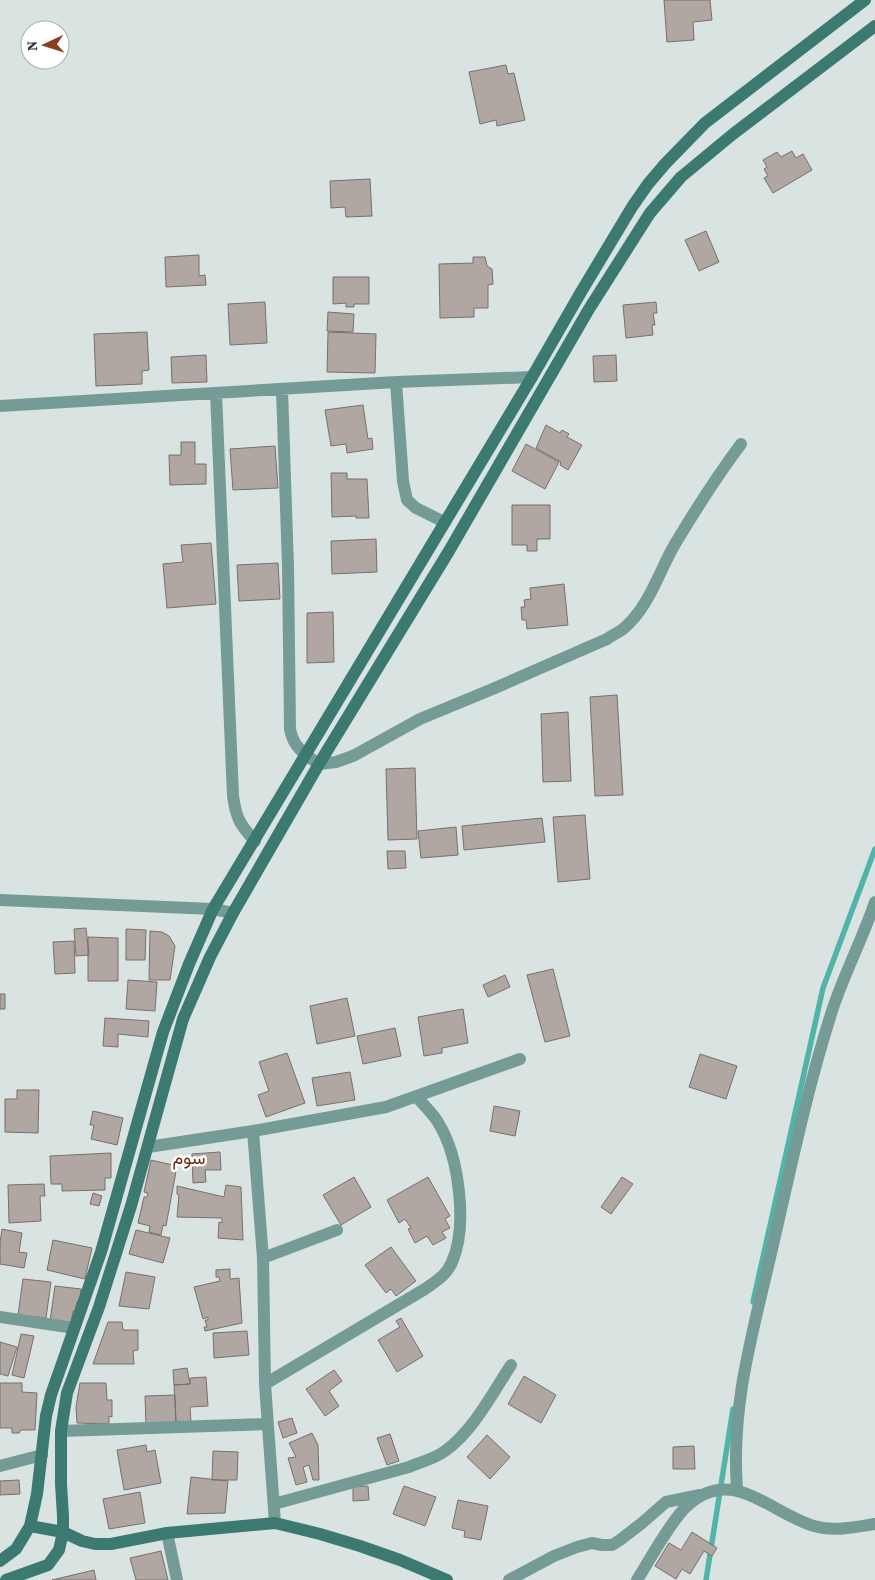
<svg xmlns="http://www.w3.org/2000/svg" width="875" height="1580" viewBox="0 0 875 1580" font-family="'Source Serif 4',Vazirmatn,serif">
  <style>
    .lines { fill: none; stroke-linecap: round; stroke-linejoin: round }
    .stream { stroke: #51b4a8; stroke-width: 5.5 }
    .building { fill: #b0a7a3; stroke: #776f6b }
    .street { stroke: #759b96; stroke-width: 12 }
    .secondary { stroke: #3c7971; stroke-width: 12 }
    .labels { text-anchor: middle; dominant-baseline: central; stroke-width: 5; stroke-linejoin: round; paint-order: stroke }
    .quarter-label { font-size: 18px; fill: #6c2d09; stroke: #fff }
  </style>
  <rect width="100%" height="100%" fill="#d9e4e2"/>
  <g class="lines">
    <!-- stream -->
    <path class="stream" d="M753 1302 823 988 875 849
      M706 1580 733 1409"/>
  </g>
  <!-- building -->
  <path class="building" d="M664 0H710L712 20 693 22 694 40 667 42Z
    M506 65 508 74 514 73 525 120 497 126 496 120 480 124 469 72Z
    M792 151 796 158 803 154 812 170 773 193 764 178 768 176 764 169 767 167 763 160 777 152 781 157Z
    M370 179 372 216 346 217 345 207 331 208 330 181Z
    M706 231 719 262 699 271 685 240Z
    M199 255V276L205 275 206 285 166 287 165 257Z
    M473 257H485L487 266 492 269 493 284 488 285V308H474V317L440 318 439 264 473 263Z
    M333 277H369V304H354V307H346V303L333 304Z
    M265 302 267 343 230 345 228 304Z
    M656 302 657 313H653L655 325H652L653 335 626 338 623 305Z
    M328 312 354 314 353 332 327 331Z
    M147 332 149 370 142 371V384L96 386 94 334Z
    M328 332 376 334 375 373 327 372Z
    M206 355 207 382 172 383 171 357Z
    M616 355 617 381 594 382 593 356Z
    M363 405 368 439 372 438 373 449 347 453 346 444 331 446 325 410Z
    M546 425 560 433 562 430 569 434 567 437 582 445 568 470 560 465 561 462 536 448Z
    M181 442H195V464H206V484L170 485 169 455H181Z
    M526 444 559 462 545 489 512 471Z
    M275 446 278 488 233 490 230 449Z
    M331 473H347V479H367L369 518H356V516L332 517Z
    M512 505H550V539H537V551H527V545H512Z
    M376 539 377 572 332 574 331 541Z
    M211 543 216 604 167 608 163 564 183 562 181 545Z
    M278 563 280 599 239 601 237 565Z
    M564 584 568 625 527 629 526 620H522L521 607H525L524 600 531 599 530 588Z
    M333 612 334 662 307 663V613Z
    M617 695 623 795 595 796 590 697Z
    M568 712 571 781 543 782 541 714Z
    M415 768 417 839 388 840 386 769Z
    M585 815 590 879 558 882 553 817Z
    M542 818 545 842 464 850 462 826Z
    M456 827 458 855 421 858 418 831Z
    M387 851H405L406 868 388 869Z
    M86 928 89 955 76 956 74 929Z
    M126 929 146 930 145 960H126Z
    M150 931 162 932 169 936 175 946 170 980H149Z
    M88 937 118 938V981H88Z
    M74 941 75 973 55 974 53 942Z
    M553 969 570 1036 545 1042 527 975Z
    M505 975 510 987 488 997 483 985Z
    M128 980 157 982 155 1011 126 1009Z
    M0 994H5V1009H0Z
    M347 998 355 1036 317 1044 310 1006Z
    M463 1009 468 1043 442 1048V1053L424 1056 418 1017Z
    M105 1018 149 1021 148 1037 118 1034V1047L103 1046Z
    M395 1028 401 1056 363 1064 357 1036Z
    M287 1053 305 1103 266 1117 258 1095 269 1091 259 1062Z
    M700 1054 737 1066 726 1099 689 1087Z
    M350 1072 355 1100 317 1106 312 1078Z
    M17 1090H39L38 1133 5 1132V1099H17Z
    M494 1106 520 1111 515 1136 490 1131Z
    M93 1111 123 1118 117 1145 91 1139 94 1125H90Z
    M220 1152 221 1170H205L206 1182 193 1183 192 1154Z
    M111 1153V1178H105V1190L62 1191V1184H51L50 1156Z
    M151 1160 177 1166 166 1226 163 1225 161 1235 149 1232 150 1226 138 1223 144 1197H147L148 1193 144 1192Z
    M354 1177 371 1207 341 1225 323 1195Z
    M428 1177 450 1216 445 1219 450 1228 442 1232 446 1238 433 1245 427 1236 415 1243 408 1229 411 1228 405 1219 399 1223 387 1200Z
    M622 1177 633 1184 611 1214 601 1207Z
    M44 1184 45 1196H40L41 1221 9 1223 8 1185Z
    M226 1185 241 1187 243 1240 218 1238 219 1222 222 1223V1218L177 1217 179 1195 177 1194V1186L224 1197Z
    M93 1193 102 1196 99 1206 90 1204Z
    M2 1229 22 1233 19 1252 27 1253 24 1268 0 1264V1243Z
    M136 1230 170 1238 163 1263 129 1254Z
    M53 1240 92 1248 85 1279 47 1270Z
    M391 1247 416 1281 396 1296 391 1289 386 1293 365 1265Z
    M230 1269V1279L239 1278 242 1323 205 1331 204 1327H207L205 1320H208V1317L203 1319 194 1287 220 1281 219 1277H216V1270Z
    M126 1272 155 1277 149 1309 119 1306Z
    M23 1279 51 1282 46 1318 18 1315Z
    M55 1286 81 1289 80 1302H77L75 1311H73L71 1324 50 1321Z
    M401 1318 423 1356 397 1372 378 1340 400 1327 396 1321Z
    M108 1322H122L123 1330H138V1350L133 1351 134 1364H93Z
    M247 1331 249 1355 214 1358 213 1333Z
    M21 1334 34 1336 24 1378 12 1375Z
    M0 1342 17 1347 8 1376 0 1374Z
    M187 1368 190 1384 174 1385 173 1370Z
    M334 1370 342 1381 329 1391 339 1406 325 1416 306 1389Z
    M524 1376 556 1395 541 1423 508 1404Z
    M206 1377 208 1406 190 1407 191 1422H176L174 1385 190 1384V1378Z
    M0 1383H22V1392L37 1393 35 1430H21L19 1433H12V1428H0Z
    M80 1383H106L107 1400H112V1417L109 1416V1424L77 1423 76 1407Z
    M175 1395 176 1425 146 1426 145 1396Z
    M292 1418 297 1433 283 1438 278 1422Z
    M312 1433 318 1445 319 1480H313L309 1465 303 1467 307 1482 296 1485 288 1458 296 1457 289 1443Z
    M390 1434 399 1461 387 1465 377 1438Z
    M487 1435 510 1457 490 1479 467 1457Z
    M146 1445 147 1452 155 1450 161 1483 124 1490 117 1450Z
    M694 1446 695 1469H673V1447Z
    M213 1451 238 1452 237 1480H212Z
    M191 1477 228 1481 225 1513 187 1514Z
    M19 1480 20 1494 0 1495V1481Z
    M368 1486 369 1500 353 1501V1487Z
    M404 1486 436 1497 425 1526 393 1514Z
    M140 1492 145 1523 109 1529 103 1499Z
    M458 1500 488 1506 481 1540 464 1537 465 1531 452 1528Z
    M692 1532 717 1548 712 1556 704 1551 690 1574 682 1569 676 1579 655 1566 669 1543 681 1550Z
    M161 1551 168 1580H136L130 1558Z
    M94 1570 96 1580H52Z"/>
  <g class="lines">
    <!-- street -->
    <path class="street" d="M396 382 403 481 407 500 416 508 444 522
      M282 390 288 566 290 729C293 747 305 755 319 764L336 762 353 756 420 719 495 688 607 639C612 635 618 633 623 629 649 608 659 571 675 544 696 509 717 476 741 444
      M216 393 233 796C236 818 240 825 255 841
      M0 406 396 382 532 377
      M0 900 213 909 233 913
      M253 1131 263 1258 265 1384 275 1523
      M148 1147 253 1131 386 1107 520 1059
      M263 1258 337 1230
      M0 1317 74 1328
      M265 1384 425 1289C436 1281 447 1275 452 1262 468 1226 459 1157 439 1124 434 1114 424 1106 417 1097
      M61 1431 267 1424
      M0 1466 42 1455
      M737 1489C731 1408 751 1339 769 1262 789 1177 806 1091 833 1008 845 972 863 938 875 902
      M274 1504 409 1467C421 1462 434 1459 445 1451 473 1431 492 1394 511 1365
      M167 1533 177 1580
      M509 1580 554 1556 577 1547 592 1543 602 1545H612L620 1540 642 1523 666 1502 700 1495
      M637 1580C651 1558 666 1529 683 1510 729 1461 769 1513 814 1526 834 1532 855 1527 875 1524"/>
    <!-- secondary -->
    <path class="secondary" d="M30 1526 63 1532 82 1541 95 1544H111L167 1533 275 1523 320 1534 360 1546 400 1560 447 1580
      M0 1561 16 1549 30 1526 37 1494 46 1416 51 1395 101 1252 163 1032 189 964 213 909 532 377 581 292 632 207 648 184 665 164 705 123 865 0
      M6 1580 48 1565 59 1550 63 1532V1516L61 1484V1431L67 1393 99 1307 131 1206 183 1019 210 957 233 913 319 764 449 551 589 309 650 213 681 177 733 134 875 26"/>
  </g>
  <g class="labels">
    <!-- quarter labels -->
    <g class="quarter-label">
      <text x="189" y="1157">سوم</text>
    </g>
  </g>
  <!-- north arrow -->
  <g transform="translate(45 45) rotate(266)"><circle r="24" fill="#ffffff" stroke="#acadad"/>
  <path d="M0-4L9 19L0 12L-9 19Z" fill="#87411d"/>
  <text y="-8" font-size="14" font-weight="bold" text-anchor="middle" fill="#2f3332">N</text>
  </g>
</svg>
